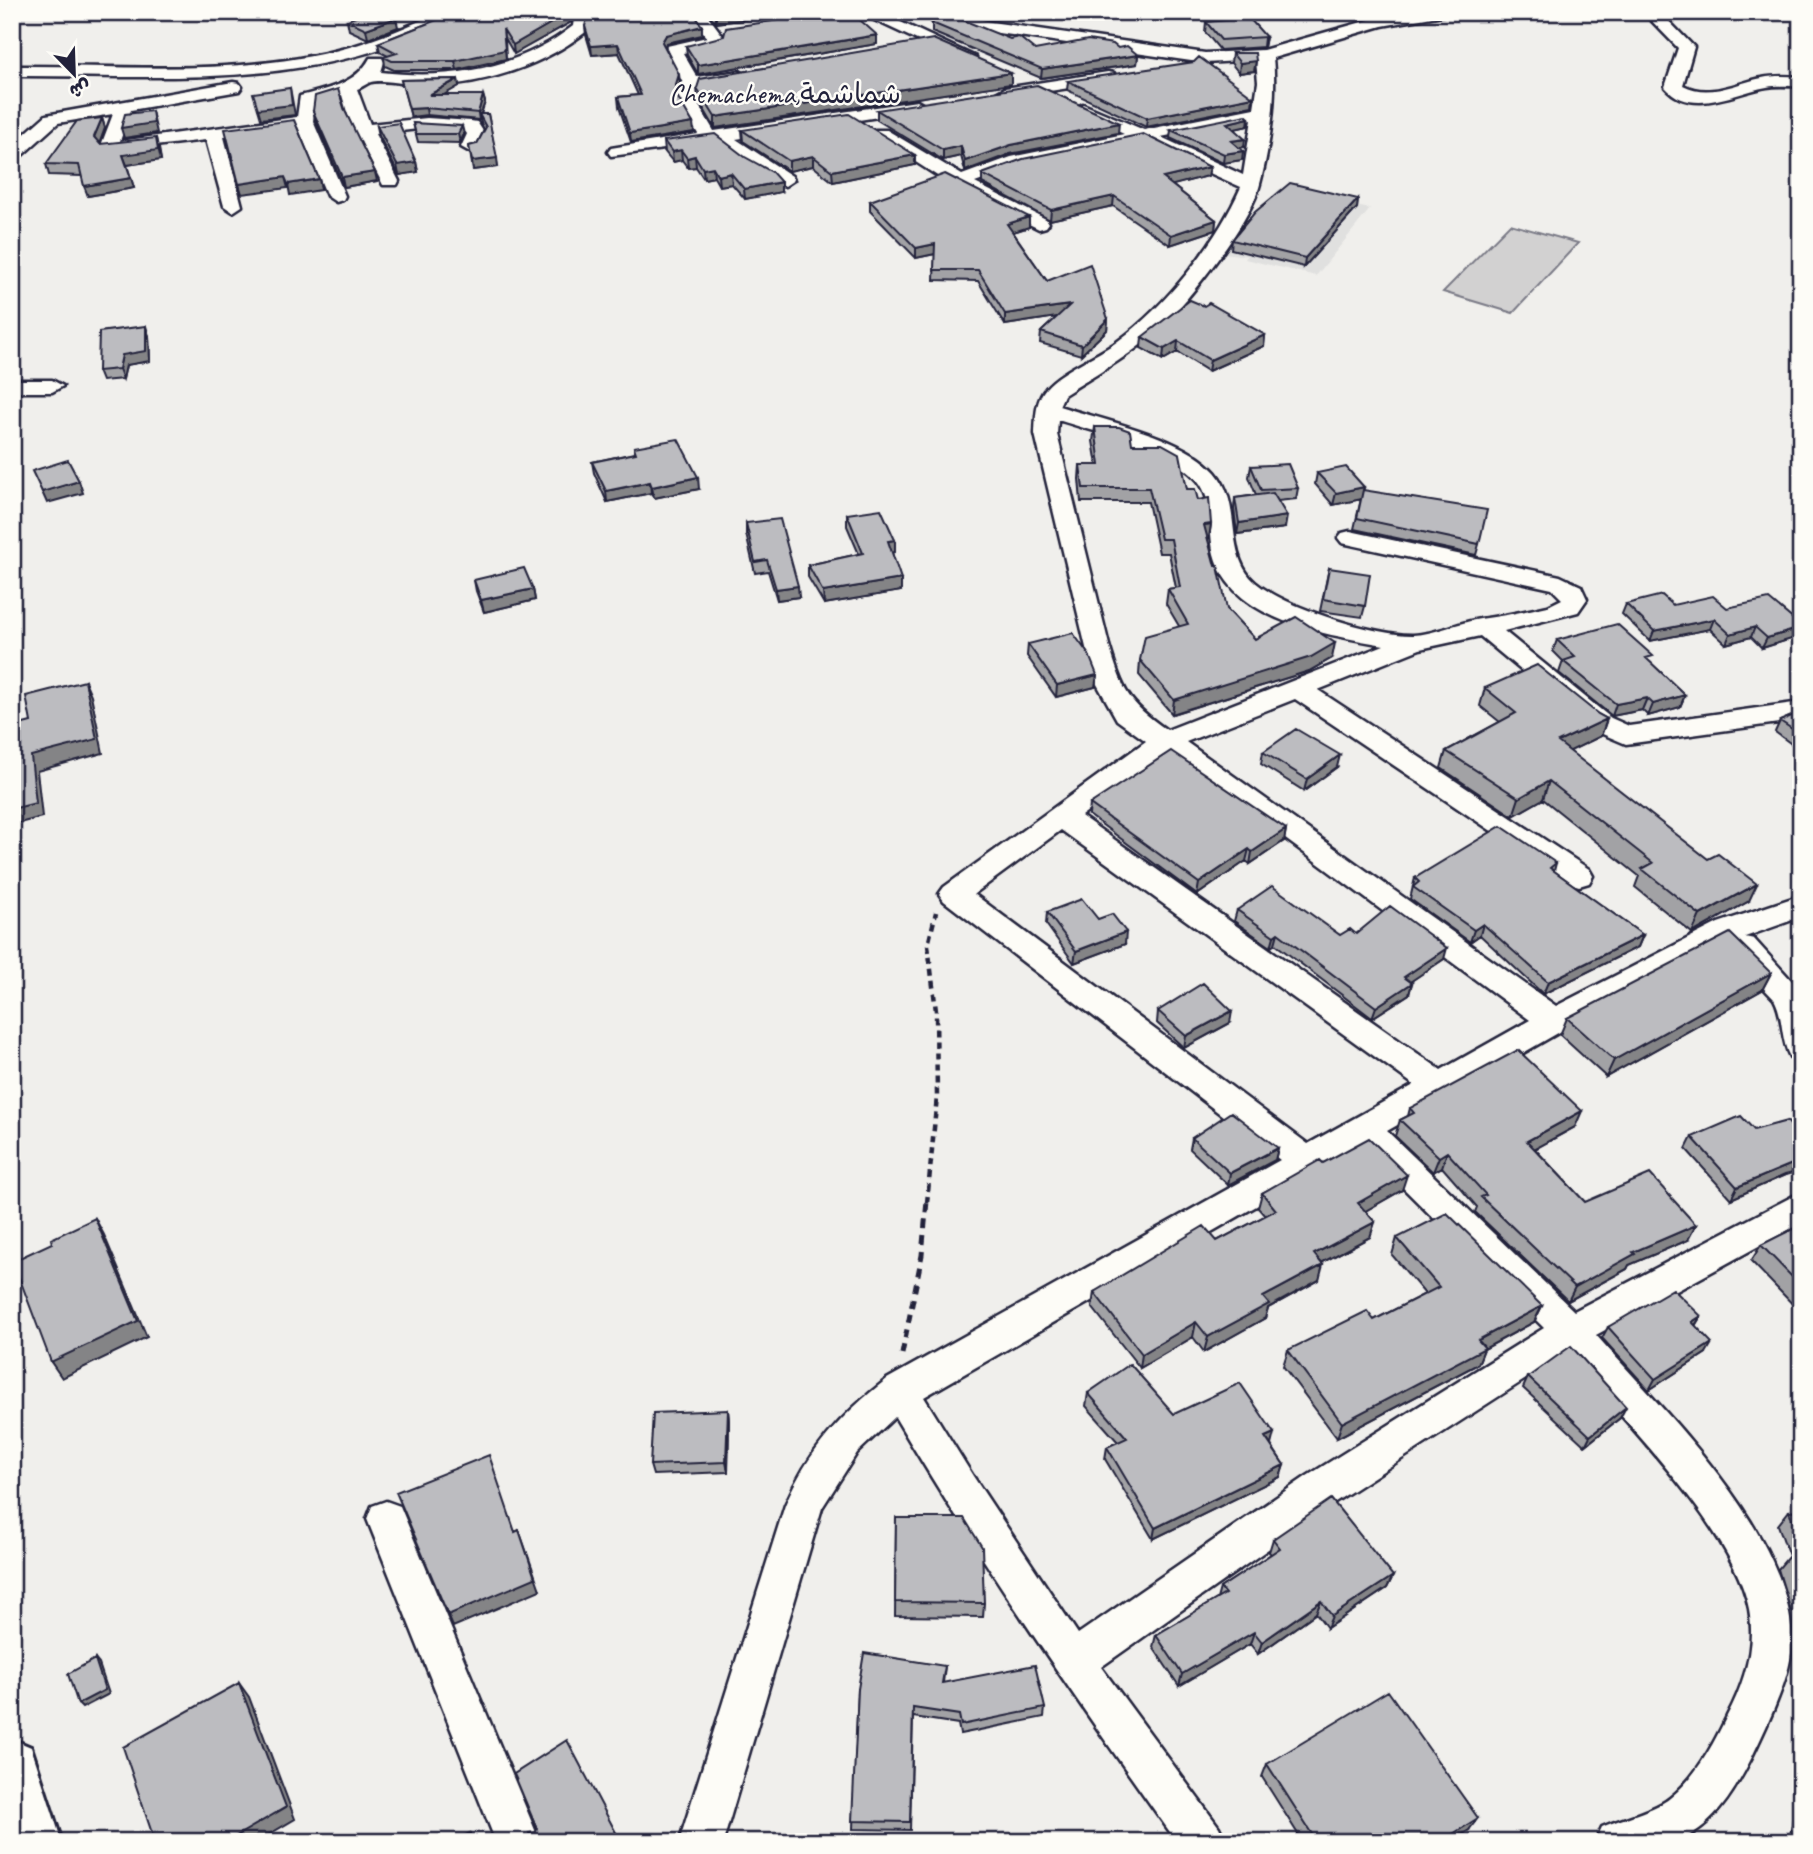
<svg xmlns="http://www.w3.org/2000/svg" width="1813" height="1854" viewBox="0 0 1813 1854" font-family="Caveat,'Playpen Sans Arabic',sans-serif">
  <style>
    .built { fill: #e0e0df }
    .green { fill: #d2d1d1; stroke: #7a7a86; stroke-width: 2 }
    .lines { fill: none; stroke-linecap: round; stroke-linejoin: round }
    .minor-casing { stroke: #22223b; stroke-width: 5 }
    .major-casing { stroke: #22223b; stroke-width: 6 }
    .path-far1 { stroke: #22223b; stroke-width: 4.5; stroke-dasharray: 7 5; stroke-linecap: butt }
    .path { stroke: #22223b; stroke-width: 5; stroke-dasharray: 9 7; stroke-linecap: butt }
    .minor { fill: #fdfcf7; fill-rule: evenodd }
    .major { fill: #fdfcf7; fill-rule: evenodd }
    .wall { fill: #a2a2a5; stroke: #22223b; stroke-width: 2 }
    .shaded-wall { fill: #848486; stroke: #22223b; stroke-width: 2 }
    .building { fill: #bcbcc0; stroke: #22223b; stroke-width: 2 }
    .labels { text-anchor: middle; dominant-baseline: central; stroke-width: 5; stroke-linejoin: round; paint-order: stroke }
    .far-quarter-label { font-size: 28px; fill: #22223b; stroke: #fdfcf7 }
  </style>
  <rect width="100%" height="100%" fill="#f0efec"/>
  <filter id="ink" filterUnits="userSpaceOnUse"><feTurbulence type="fractalNoise" baseFrequency=".0143" numOctaves="2"/><feDisplacementMap in="SourceGraphic" scale="14" xChannelSelector="R" yChannelSelector="G"/><feConvolveMatrix kernelMatrix="1 2 1 2 8 2 1 2 1" color-interpolation-filters="sRGB"/></filter>
  <g filter="url(#ink)">
    <!-- built -->
    <path class="built" d="M1279 189 1370 209 1316 276 1245 259 1247 256 1224 253Z"/>
    <!-- green -->
    <path class="green" d="M1510 224 1578 243 1513 313 1443 292Z"/>
    <g class="lines">
      <defs>
        <path id="minor" d="M440 12H462C453 22 436 26 424 32 297 90 148 75 12 76V66C122 65 239 77 346 48 379 39 409 26 440 12Z
          M575 12H591L587 31C543 66 486 84 431 86 414 87 385 78 371 82 367 83 361 88 357 89L370 124 427 118 471 121 477 122 485 134 476 151 470 152 461 147 467 134 465 131 427 128 375 134 399 181 397 185H383L381 181 349 119 342 95 315 103 313 121 345 196 343 200 336 202 327 196 298 127 224 137 242 206 233 212 224 206 206 140 103 152 100 148 113 114 58 123 18 159 12 160V145L46 115 233 82 239 83 242 87 239 91 131 110 120 141 297 117 300 96C327 89 356 84 370 58H382L384 62 381 72C449 80 518 69 573 26Z
          M688 12H705L726 40 724 43 683 53 697 77 740 71 748 76 740 81 699 87 695 99 714 131 917 101 926 106 917 111 736 139 792 176 794 180 785 186 747 165 717 142 611 156 608 152 611 148 617 147 698 134 677 99 683 83 665 50 667 46 707 37Z
          M857 12H879L976 57 968 62 962 61Z
          M915 12H946L991 22 1205 53 1263 50 1380 17 1408 12H1445L1443 15 1382 26 1273 58C1277 95 1270 148 1260 184 1251 221 1192 296 1164 324 1136 353 1098 373 1064 395L1059 406C1105 421 1183 436 1215 472 1242 503 1225 547 1250 577 1274 605 1376 636 1413 635 1436 634 1459 622 1480 619 1503 616 1526 611 1548 606L1562 599 1552 589 1342 543 1338 538 1342 533 1350 531 1560 576 1581 586 1587 599 1578 612 1504 631 1611 718 1629 726 1801 702V720L1626 744 1593 730 1480 636 1420 649 1318 690 1589 869 1593 876 1589 883 1579 886 1569 883 1295 699 1186 742 1556 1006 1718 923 1801 895V917L1745 937 1754 939 1801 991V1060L1790 1057C1780 1039 1784 1017 1774 999L1732 955 1728 947 1730 944 1565 1029 1387 1131 1574 1311 1801 1192V1223L1596 1335C1664 1413 1802 1541 1791 1653 1788 1682 1765 1730 1752 1757 1736 1789 1709 1836 1670 1842 1646 1845 1619 1842 1595 1842L1602 1827C1620 1819 1656 1810 1670 1798 1696 1777 1713 1745 1727 1716 1744 1684 1756 1646 1749 1609 1733 1528 1621 1418 1566 1353L1335 1502 1101 1667 1219 1827 1226 1842H1177C1078 1703 982 1564 895 1417L857 1453 822 1508 723 1842H679L785 1505C808 1451 841 1415 887 1379L1280 1160 944 901 939 894 944 887 1146 741 1117 720 1093 677 1035 434C1036 418 1035 401 1046 388 1061 370 1098 356 1118 341 1166 306 1217 242 1241 187L1140 142 1022 166 975 183 1046 219 1049 223 1046 227 1039 229 953 186 872 134 875 130H887L962 175 1011 157 1124 134 1077 113 1074 109 1083 104 1144 130 1254 108 1258 82 1256 60 1205 63 991 32 917 15ZM1252 119 1243 175 1161 137ZM1058 420C1097 433 1171 449 1198 481 1214 501 1208 531 1214 554 1232 622 1326 634 1384 645L1167 730C1127 702 1123 691 1109 645L1057 434ZM1165 754 1257 818 1530 1020 1441 1070 1081 816ZM1061 830 1414 1085 1308 1144 974 894ZM1361 1146 1544 1328 1307 1476 1078 1634 973 1476 924 1397Z
          M1643 12H1660L1694 47 1683 85C1709 99 1736 83 1762 78 1775 75 1788 76 1801 77V87C1790 86 1778 85 1767 87 1736 92 1692 118 1665 87L1678 48Z
          M1108 72 1114 73 1116 77 1114 81 1005 98 996 93 1005 88Z
          M12 380H52L63 386 52 392H12Z
          M386 1501 400 1506 540 1842H496L367 1519 372 1506Z"/>
        <path id="major" d="M12 1739 31 1747 62 1842H12Z"/>
      </defs>
      <!-- minor casing -->
      <use href="#minor" class="minor-casing"/>
      <!-- major casing -->
      <use href="#major" class="major-casing"/>
      <!-- path-far1 -->
      <path class="path-far1" d="M927 1203 937 1096 936 1011 928 945 936 912"/>
      <!-- path -->
      <path class="path" d="M902 1354 922 1255 927 1201"/>
      <!-- minor -->
      <use href="#minor" class="minor"/>
      <!-- major -->
      <use href="#major" class="major"/>
    </g>
    <!-- wall -->
    <path class="wall" d="M452 12H573L571 22 514 54 505 38 506 59 457 70H394L385 66 384 57 388 56 380 52 378 43 444 17Z
      M707 12H812L716 23Z
      M347 20 398 27 368 39 349 30Z
      M1206 22 1266 37 1264 47 1220 50 1205 32Z
      M932 23 1035 50 1118 48 1138 55 1137 64 1041 78 932 32Z
      M585 26H702V35L666 43 665 47 680 83 676 95 694 132 631 142 619 107 618 97 638 95 619 53 592 55 586 35Z
      M877 35V44L698 74 687 55 686 46Z
      M1232 53 1256 61 1254 71 1239 73 1231 63Z
      M1011 73V84L715 128 698 99 697 88Z
      M458 79 459 86 443 95H483L485 102 481 114H488L498 167 473 170 469 146 477 144 484 130 481 123 480 118 479 120 427 115 411 117 401 80Z
      M1068 81 1253 97 1252 106 1146 127 1067 90Z
      M877 110 1118 133 1010 154 965 171 961 156 943 160 877 120Z
      M313 111H345L377 181 344 187 316 121Z
      M102 118 105 128 99 143 100 144 159 148 161 160 127 165 134 188 88 196 82 176 49 175 46 164Z
      M413 123 464 134 460 143 418 142Z
      M377 126 416 162 418 172 399 175 379 136Z
      M1248 126 1234 129 1244 147 1239 148 1243 151 1242 160 1223 163 1170 138 1171 130Z
      M742 130 915 155V165L833 182 813 166 789 171 743 141Z
      M664 141 781 192 745 199 732 184 719 186 714 177 704 179 696 167 688 168 682 160 673 162 665 152Z
      M982 174 1208 176 1172 185 1216 220 1215 230 1170 245 1113 206 1050 220 982 183Z
      M1358 199 1357 208 1304 267 1231 249 1232 240Z
      M870 201 1029 217V227L1013 232 1047 281 1108 319 1107 330 1081 355 1040 343 1041 332 1057 317 1005 325 978 281 934 280 935 254 916 258 870 211Z
      M1265 335 1264 346 1208 371 1177 352 1163 360 1141 348 1142 337Z
      M149 336 150 361 126 365 123 379 102 381 98 371Z
      M1095 427 1132 444 1187 489 1198 500 1211 524 1209 538H1207L1227 609 1255 639 1332 658 1309 671 1172 714 1139 675 1140 660 1179 626 1166 604 1168 589 1176 588 1169 553H1159L1148 502H1081L1079 479 1080 465H1097L1093 441Z
      M634 447 699 489 654 498 651 493 607 502 594 473 592 462 634 453Z
      M1251 466 1298 488 1296 499 1277 501 1285 528 1237 534 1234 509 1235 498 1256 495 1249 477Z
      M1317 473 1364 487 1363 491 1479 544 1476 555 1354 529 1361 499 1333 505 1315 484Z
      M847 514 895 540V552H892L901 591 824 604 808 577V565L859 554 847 526Z
      M746 523 799 597 777 600 768 571 755 573 746 534Z
      M1329 568 1365 606 1362 617 1320 611Z
      M474 580 533 589 535 600 484 612 476 591Z
      M1626 604 1673 605 1727 608 1801 626V631L1798 637 1762 648 1751 637 1726 644 1710 629 1650 641 1622 614Z
      M1557 640 1650 662 1685 695 1680 707 1648 716 1642 710 1612 716 1559 673 1563 661 1553 651Z
      M1028 644 1097 675 1095 687 1056 697 1027 656Z
      M1485 688 1598 714 1607 719 1601 736 1569 751 1749 901 1692 933 1635 887 1639 876 1543 799 1513 816 1441 768 1446 751 1500 722 1480 706Z
      M1801 712V751L1775 732 1780 721Z
      M1263 752 1337 767 1304 791 1261 764Z
      M1090 804 1286 829 1284 841 1250 864 1246 861 1197 895 1089 815Z
      M1556 863 1554 871 1643 935 1638 947 1543 994 1480 935 1470 942 1410 899 1415 878Z
      M1237 910 1340 935 1356 934 1444 959 1411 981 1412 983 1409 994 1372 1018 1275 944 1271 947 1234 921Z
      M1047 912 1098 919 1125 944 1074 963 1046 924Z
      M1771 973 1762 990 1606 1077 1560 1035 1567 1018Z
      M1158 1011 1230 1023 1184 1048 1157 1023Z
      M1410 1108 1575 1127 1535 1149 1585 1202 1688 1240 1629 1265 1627 1269 1568 1301 1475 1212 1477 1207 1442 1167 1433 1172 1395 1136 1400 1120 1408 1116Z
      M1692 1137 1785 1175 1731 1199 1686 1149Z
      M1192 1138 1278 1148 1275 1160 1228 1185 1190 1149Z
      M1323 1163 1402 1190 1365 1211 1375 1222 1370 1237 1321 1263 1319 1280 1268 1308 1265 1318 1204 1352 1193 1337 1140 1368 1092 1307 1094 1292 1217 1241 1265 1216 1258 1208 1262 1193Z
      M1801 1225V1313L1751 1261 1761 1245Z
      M1397 1238 1542 1306 1534 1322 1484 1349 1478 1364 1337 1438 1283 1366 1288 1350 1374 1320 1425 1294 1392 1255Z
      M1701 1316 1695 1326 1706 1353 1649 1390 1602 1338 1608 1327Z
      M1528 1377 1620 1418 1585 1446 1523 1388Z
      M1088 1393 1174 1414 1271 1445 1284 1465 1280 1477 1153 1539 1105 1459 1107 1447 1118 1442 1086 1406Z
      M728 1410 729 1421 728 1472 653 1475 650 1465Z
      M1801 1510V1610L1791 1611 1778 1569 1789 1556 1778 1525 1789 1511Z
      M896 1518 984 1603 983 1617 895 1616Z
      M1273 1539 1393 1576 1387 1588 1327 1628 1316 1613 1258 1654 1250 1644 1179 1686 1153 1647 1156 1635 1217 1599 1220 1588 1271 1554 1269 1552Z
      M945 1666 943 1683 1045 1708 1044 1717 960 1734 958 1724 913 1717 910 1830 853 1829 858 1689Z
      M1267 1764 1469 1830 1451 1842H1303L1262 1777Z
      M1801 1791V1842H1789L1797 1795Z"/>
    <!-- shaded-wall -->
    <path class="shaded-wall" d="M570 12H573L571 22 514 54 513 45Z
      M734 12H812L716 23V14Z
      M396 18 398 27 368 39 366 29Z
      M702 26V35L666 43 663 51 662 42 666 35Z
      M503 29 506 59 457 70 455 61Z
      M877 35V44L698 74V65Z
      M1266 37 1264 47H1263L1264 38Z
      M618 44 619 53 592 55 591 46Z
      M1138 55 1137 64 1041 78 1042 69Z
      M1256 61 1254 71 1239 73 1240 63Z
      M1011 73V84L715 128V117Z
      M679 74 680 83 675 100 674 91Z
      M458 79 459 86 430 103 429 95Z
      M290 88 295 115 261 119 258 109Z
      M483 95 485 102 480 116 479 114V120L478 113Z
      M1253 97 1252 106 1146 127 1147 118Z
      M426 108 427 115 411 117 409 109Z
      M152 111 157 133 124 138 121 128Z
      M102 118 105 128 98 147 94 137Z
      M1249 118 1248 126 1226 131 1227 123Z
      M693 123 694 132 631 142 630 133Z
      M1119 123 1118 133 1010 154 965 171V161L1011 145Z
      M462 126 464 134 460 143 458 134Z
      M156 138 161 160 127 165 123 155Z
      M1245 139 1244 147 1230 150 1231 141Z
      M961 146V156L943 160V150Z
      M681 150 682 160 673 162 672 152Z
      M1243 151 1242 160 1223 163 1224 154Z
      M915 155V165L833 182 832 171Z
      M695 156 696 167 688 168 687 158Z
      M813 156V166L789 171V161Z
      M497 158 498 167 473 170 472 161Z
      M416 162 418 172 399 175 397 165Z
      M713 167 714 177 704 179 703 169Z
      M1210 167 1208 176 1162 188 1163 178Z
      M375 172 377 181 344 187 342 177Z
      M731 173 732 184 719 186 718 176Z
      M285 177 288 188 242 194 239 184Z
      M131 178 134 188 88 196 84 186Z
      M319 179 321 190 290 195 288 184Z
      M781 182V192L745 199 744 189Z
      M1114 196 1113 206 1050 220 1051 210Z
      M1358 199 1357 208 1304 267 1305 258Z
      M1029 217V227L1007 234V224Z
      M1216 220 1215 230 1170 245 1171 235Z
      M935 244V254L916 258V248Z
      M1070 305V315L1005 325V314Z
      M1108 319 1107 330 1081 355 1082 345Z
      M146 326 149 336 150 361 126 365 123 379 119 369 122 355Z
      M1265 335 1264 346 1208 371 1210 360Z
      M1178 341 1177 352 1163 360 1164 349Z
      M698 477 699 489 654 498 652 487Z
      M79 481 83 493 47 503 42 492Z
      M650 482 651 493 607 502 606 491Z
      M1364 487 1362 499 1333 505 1336 493Z
      M1287 516 1285 528 1237 534 1239 523Z
      M1211 524 1209 538 1202 539 1204 525Z
      M895 540V552L888 553V541Z
      M901 579V591L824 604 823 592Z
      M798 586 799 597 777 600 776 589Z
      M533 589 535 600 484 612 481 600Z
      M1714 619 1710 629 1650 641 1654 631Z
      M1755 627 1751 637 1726 644 1730 634Z
      M1801 628V631L1798 637 1762 648 1767 638Z
      M1335 643 1332 658 1309 671 1172 714 1174 700Z
      M1097 675 1095 687 1056 697 1057 685Z
      M85 681 91 695 103 753 37 771 42 817 12 825V809L31 756Z
      M1685 695 1680 707 1648 716 1653 704Z
      M1647 698 1642 710 1612 716 1616 704Z
      M1607 719 1601 736 1552 760 1558 742Z
      M1340 755 1337 767 1304 791 1307 779Z
      M1549 781 1543 799 1513 816 1519 798Z
      M1286 829 1284 841 1250 864 1252 852Z
      M1249 849 1246 861 1197 895 1199 883Z
      M1757 884 1749 901 1692 933 1700 915Z
      M1483 924 1480 935 1470 942 1474 930Z
      M1126 932 1125 944 1074 963 1076 951Z
      M1278 933 1275 944 1271 947 1274 936Z
      M1643 935 1638 947 1543 994 1548 982Z
      M1447 948 1444 959 1401 988 1404 977Z
      M1771 973 1762 990 1606 1077 1614 1060Z
      M1412 983 1409 994 1372 1018 1376 1007Z
      M1232 1011 1230 1023 1184 1048 1186 1036Z
      M1582 1111 1575 1127 1521 1156 1527 1141Z
      M1278 1148 1275 1160 1228 1185 1230 1173Z
      M1447 1152 1442 1167 1433 1172 1439 1157Z
      M1801 1162V1171L1785 1175 1731 1199 1737 1187 1792 1164Z
      M1407 1175 1402 1190 1353 1218 1358 1203Z
      M95 1218 104 1235 147 1337 62 1378 51 1362Z
      M1375 1222 1370 1237 1310 1269 1314 1254Z
      M1696 1225 1688 1240 1629 1265 1627 1269 1568 1301 1575 1287 1633 1252Z
      M1323 1265 1319 1280 1268 1308 1265 1318 1204 1352 1208 1337 1263 1297Z
      M1542 1306 1534 1322 1484 1349 1478 1364 1337 1438 1342 1423 1478 1340Z
      M1701 1316 1694 1327 1692 1322Z
      M1196 1322 1193 1337 1140 1368 1142 1354Z
      M1712 1343 1706 1353 1649 1390 1655 1379Z
      M1626 1407 1620 1418 1585 1446 1590 1436Z
      M728 1410 729 1421 728 1472 726 1462Z
      M1274 1433 1271 1445 1265 1437Z
      M1284 1465 1280 1477 1153 1539 1155 1528Z
      M519 1530 540 1590 453 1627 448 1615Z
      M1393 1576 1387 1588 1327 1628 1332 1616Z
      M1321 1601 1316 1613 1258 1654 1262 1642Z
      M1254 1632 1250 1644 1179 1686 1182 1674Z
      M95 1659 99 1664 109 1694 82 1708 78 1704Z
      M239 1683 249 1697 295 1819 256 1842H226Z
      M1478 1818 1469 1830 1451 1842H1440Z"/>
    <!-- building -->
    <path class="building" d="M369 12H384L396 18 366 29 347 20Z
      M452 12H570L513 45 503 29 505 50 455 61H392L384 57 397 53 378 43 444 17Z
      M589 12H693L702 26 666 35 662 42 679 74 674 91 693 123 630 133 618 97 641 95 618 44 591 46 585 26Z
      M714 12H734L716 14Z
      M834 12H851L877 35 698 65 686 46 724 36 726 28Z
      M949 16 958 18 1010 39 1019 37 1035 50 1088 40 1113 44 1118 48 1127 46 1138 55 1042 69 932 23Z
      M1249 18 1266 37 1221 40 1206 22Z
      M933 39 1011 73 715 117 697 88 700 79Z
      M1232 53H1255L1256 61 1240 63Z
      M1199 57 1253 97 1147 118 1068 81 1194 62Z
      M458 79 429 95H483L478 113 426 108 409 109 401 80Z
      M1037 85 1119 123 1011 145 965 161 961 146 943 150 877 110Z
      M290 88 292 105 258 109 253 93Z
      M338 89 345 111 375 172 342 177 313 111 315 96Z
      M152 111 154 123 121 128 125 114Z
      M479 114H488L497 158 472 161 469 146 477 144 486 127Z
      M849 114 915 155 832 171 813 156 789 161 742 130Z
      M1246 115 1249 118 1227 123 1245 139 1231 141 1243 151 1224 154 1171 130Z
      M102 118 94 137 100 144 156 138 158 150 123 155 131 178 84 186 79 165 46 164 77 121Z
      M294 120 319 179 288 184 285 177 239 184 225 129Z
      M399 123 416 162 397 165 377 126Z
      M413 123 462 126 458 134H416Z
      M715 134 745 157 772 172 781 182 744 189 731 173 718 176 713 167 703 169 695 156 687 158 681 150 672 152 664 141Z
      M1143 134 1210 167 1163 178 1216 220 1171 235 1114 196 1051 210 982 174 1023 159Z
      M945 174 1029 217 1007 224 1047 281 1090 264 1108 319 1082 345 1041 332 1070 305 1005 314 978 270H934L935 244 916 248 870 201Z
      M1290 183 1358 199 1305 258 1232 240 1255 212Z
      M1190 300 1204 306 1209 303 1265 335 1210 360 1178 341 1164 349 1142 337Z
      M146 326V351L122 355 119 369 98 371 99 332Z
      M1095 427H1119L1130 431 1132 444H1162L1180 454 1187 489H1195L1198 500 1209 498 1211 524 1204 525 1215 566H1218L1227 609 1255 639 1296 617 1335 643 1311 657 1174 700 1140 660 1145 636 1188 624 1168 589 1180 587 1171 539H1161L1149 488H1083L1080 465H1100Z
      M678 439 698 477 652 487 650 482 606 491 592 462 636 453 634 447Z
      M68 460 79 481 42 492 32 471Z
      M1288 464 1298 488 1261 490 1251 466Z
      M1346 467 1364 487 1336 493 1317 473Z
      M1363 490 1487 510 1479 544 1357 518Z
      M1273 493 1287 516 1239 523 1235 498Z
      M881 509 895 540 888 541 901 579 823 592 808 565 863 553 847 514Z
      M780 519 798 586 776 589 767 560 755 562 746 523Z
      M524 568 533 589 481 600 474 580Z
      M1329 568 1370 574 1365 606 1323 599Z
      M1662 595 1673 605 1713 596 1727 608 1769 599 1801 626V628L1767 638 1755 627 1730 634 1714 619 1654 631 1626 604Z
      M1617 624 1653 656 1646 658 1685 695 1653 704 1647 698 1616 704 1563 661 1575 657 1557 640Z
      M1073 633 1089 655 1097 675 1057 685 1028 644Z
      M1537 665 1598 714 1607 719 1558 742 1708 859 1718 854 1757 884 1700 915 1642 869 1653 863 1549 781 1519 798 1446 751 1516 713 1485 688Z
      M85 681 97 739 31 756 36 803 12 809V727L31 722 26 696Z
      M1801 712V735L1780 721Z
      M1296 729 1340 755 1307 779 1263 752Z
      M1171 751 1286 829 1252 852 1249 849 1199 883 1090 804Z
      M1501 826 1556 863 1550 868 1643 935 1548 982 1483 924 1474 930 1413 887 1419 882 1415 878Z
      M1272 886 1340 935 1350 929 1356 934 1390 906 1447 948 1404 977 1412 983 1376 1007 1278 933 1274 936 1237 910Z
      M1082 899 1098 919 1112 914 1126 932 1076 951 1047 912Z
      M1730 933 1771 973 1614 1060 1567 1018Z
      M1203 983 1232 1011 1186 1036 1158 1011Z
      M1518 1050 1582 1111 1527 1141 1585 1202 1650 1174 1696 1225 1633 1252 1635 1254 1575 1287 1481 1197 1486 1195 1447 1152 1439 1157 1400 1120 1414 1113 1410 1108Z
      M1231 1112 1278 1148 1230 1173 1192 1138Z
      M1741 1116 1754 1130 1787 1121 1801 1139V1162L1792 1164 1737 1187 1692 1137Z
      M1369 1138 1407 1175 1358 1203 1375 1222 1314 1254 1323 1265 1263 1297 1269 1304 1208 1337 1196 1322 1142 1354 1094 1292 1204 1226 1217 1241 1276 1210 1262 1193 1320 1160 1323 1163Z
      M1447 1213 1542 1306 1478 1340 1485 1348 1342 1423 1288 1350 1367 1311 1374 1320 1439 1287 1397 1238Z
      M95 1218 138 1321 51 1362 13 1261 52 1243 51 1239Z
      M1801 1225V1286L1761 1245Z
      M1673 1289 1701 1316 1692 1322 1712 1343 1655 1379 1608 1327Z
      M1571 1346 1626 1407 1590 1436 1528 1377Z
      M1130 1364 1174 1414 1240 1383 1274 1433 1265 1437 1284 1465 1155 1528 1107 1447 1127 1438 1088 1393Z
      M728 1410 726 1462 650 1465 653 1413Z
      M489 1455 515 1532 519 1530 535 1578 448 1615 396 1492Z
      M1331 1499 1393 1576 1332 1616 1321 1601 1262 1642 1254 1632 1182 1674 1156 1635 1225 1594 1220 1588 1280 1548 1273 1539Z
      M1801 1510V1542L1789 1511Z
      M896 1518H964L982 1547 984 1603 895 1602Z
      M1790 1555H1801V1588Z
      M864 1653 945 1666 942 1683 1035 1665 1045 1708 961 1725 959 1715 913 1708 910 1822 852 1821 858 1689Z
      M95 1659 105 1690 78 1704 68 1674Z
      M239 1683 286 1807 226 1842H155L123 1747Z
      M1388 1691 1478 1818 1440 1842H1317L1267 1764Z
      M567 1740 621 1842H533L529 1833 536 1832 537 1829 514 1774Z
      M1801 1816V1842H1796Z
      M470 1833 472 1842H450Z"/>
  </g>
  <g class="labels">
    <!-- far-quarter labels -->
    <g class="far-quarter-label">
      <text x="785" y="93">Chemachema;شماشمة</text>
    </g>
  </g>
  <!-- margin -->
  <rect width="1813" height="1854" fill="none" stroke="#fdfcf7" stroke-width="42"/>
  <rect x="21" y="21" width="1771" height="1812" fill="none" stroke="#22223b" stroke-width="2.5" filter="url(#ink)"/>
  <!-- north arrow -->
  <g transform="translate(74 74) rotate(157)" stroke="#fdfcf7" stroke-width="5" paint-order="stroke">
  <path d="M0-5L12 26L0 18L-12 26Z" fill="#22223b"/>
  <text y="-10" font-size="19" font-weight="bold" text-anchor="middle" fill="#22223b">ش</text>
  </g>
</svg>
